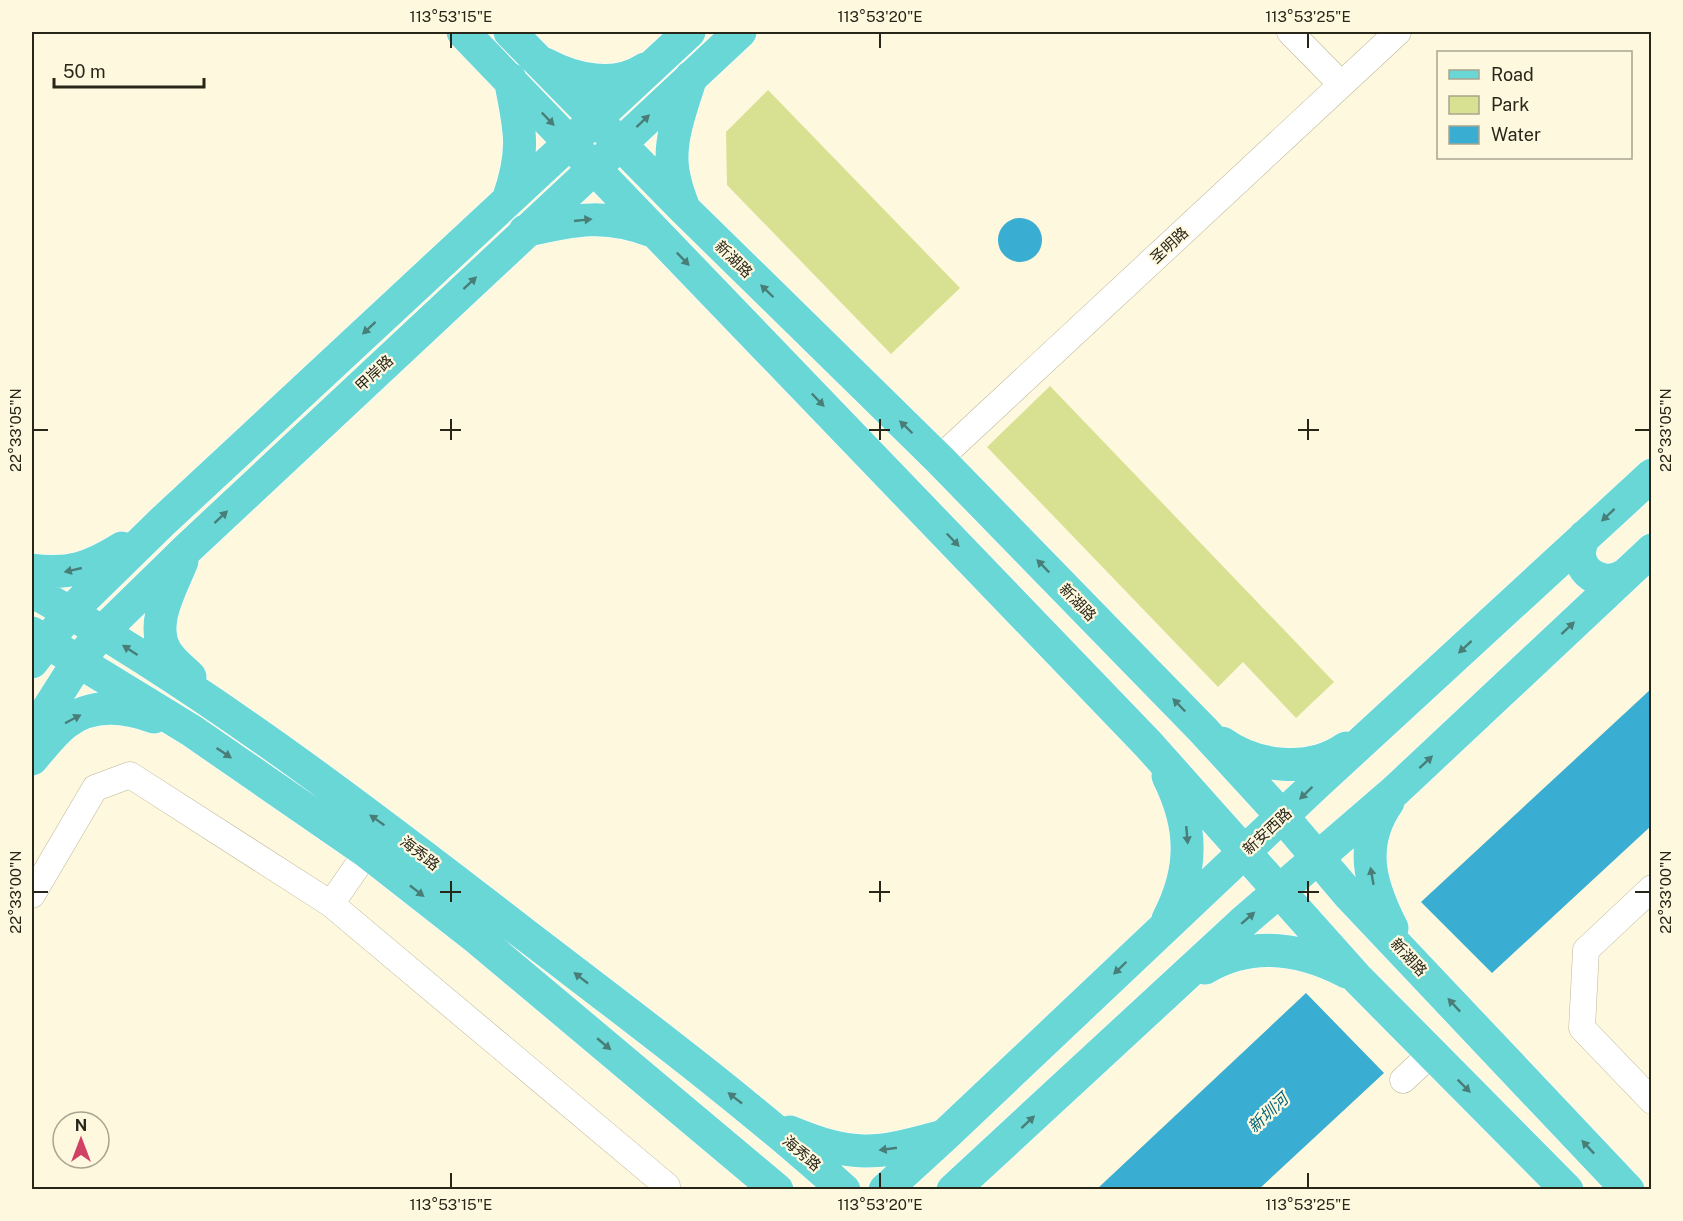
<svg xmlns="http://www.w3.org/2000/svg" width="1683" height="1221" viewBox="0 0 1683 1221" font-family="'Public Sans','Noto Sans SC',sans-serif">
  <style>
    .green { fill: #d8e191 }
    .water { fill: #39add2 }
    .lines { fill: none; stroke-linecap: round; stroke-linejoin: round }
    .minor-casing { stroke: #bdb698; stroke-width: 27 }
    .major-casing { stroke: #fff; stroke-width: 34 }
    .minor { stroke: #fff; stroke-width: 26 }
    .major { stroke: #6ad7d7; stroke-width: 33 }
    .oneway { fill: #497e78 }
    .ticks { fill: none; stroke: #282519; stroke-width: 2 }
    .labels { text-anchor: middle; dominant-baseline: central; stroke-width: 4.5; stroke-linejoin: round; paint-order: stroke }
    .street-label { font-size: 15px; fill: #282519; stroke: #fdf8de }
    .water-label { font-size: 16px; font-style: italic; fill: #00627b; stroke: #fdf8de }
    .neatline { fill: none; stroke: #282519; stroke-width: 2 }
    .ticks-label { font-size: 15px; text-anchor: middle; fill: #282519 }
  </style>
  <rect width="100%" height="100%" fill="#fdf8de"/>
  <!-- green -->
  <path class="green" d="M768 90 960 288 891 354 727 185 726 132Z
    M1050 386 1334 682 1296 718 1243 662 1218 687 987 447Z"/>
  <!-- water -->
  <path class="water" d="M998 240a22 22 0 1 1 44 0a22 22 0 1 1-44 0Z
    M1651 689V826L1492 973 1421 902Z
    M1306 993 1384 1073 1259 1189H1097Z"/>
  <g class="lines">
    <defs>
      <path id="minor" d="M1290 32 1341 84
        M939 459 1398 32
        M1652 888 1586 950 1582 1028 1652 1101
        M32 895 95 788 130 775 331 904 667 1186V1190
        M331 904 367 852
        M1403 1080 1432 1053"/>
      <path id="major" d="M463 32 1148 744 1356 977 1567 1190
        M510 32 684 209 939 459 1203 730 1282 816 1350 896 1628 1190
        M545 64C575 80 615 89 645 69
        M508 200C526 150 520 129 510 79
        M684 208C679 196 675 184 673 171 668 140 682 106 691 77
        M525 231C575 219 607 213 655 232
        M1585 536C1567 564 1598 592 1625 575
        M182 561C172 587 150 622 165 650 171 661 182 669 190 677
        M32 570C69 575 90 568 122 548
        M32 591C207 689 368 813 527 936 634 1018 743 1099 844 1190
        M32 633 192 731 367 852 478 939 777 1190
        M32 662 70 612 161 523 689 32
        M32 734 78 662 102 632 187 549 740 32
        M1222 743C1257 768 1310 773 1346 748
        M32 759C42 747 52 734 64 724 90 703 124 706 154 717
        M1388 802C1358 845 1370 885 1392 928
        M1168 919C1194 869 1193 826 1168 776
        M1205 968C1252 940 1301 948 1347 972
        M790 1132C853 1158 875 1155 940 1137
        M885 1190 945 1135 1315 785 1652 475
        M953 1190 1242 923 1395 791 1652 550"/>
    </defs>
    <!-- minor casing -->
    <use href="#minor" class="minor-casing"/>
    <!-- major casing -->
    <use href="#major" class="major-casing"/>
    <!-- minor -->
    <use href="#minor" class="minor"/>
    <!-- major -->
    <use href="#major" class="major"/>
  </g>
  <!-- one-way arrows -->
  <defs><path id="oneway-solid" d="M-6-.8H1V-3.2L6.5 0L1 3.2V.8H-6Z" transform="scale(1.5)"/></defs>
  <g class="oneway">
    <use href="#oneway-solid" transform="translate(548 119) rotate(46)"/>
    <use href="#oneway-solid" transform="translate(643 121) rotate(-43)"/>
    <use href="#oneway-solid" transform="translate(583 220) rotate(-6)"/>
    <use href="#oneway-solid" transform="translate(683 259) rotate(46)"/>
    <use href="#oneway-solid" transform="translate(470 283) rotate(-43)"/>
    <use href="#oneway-solid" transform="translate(767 291) rotate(-136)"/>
    <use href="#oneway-solid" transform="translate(369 328) rotate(137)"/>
    <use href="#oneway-solid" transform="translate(818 400) rotate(46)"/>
    <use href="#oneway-solid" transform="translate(906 427) rotate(-136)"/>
    <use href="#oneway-solid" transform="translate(1608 515) rotate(137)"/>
    <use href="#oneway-solid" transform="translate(221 517) rotate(-43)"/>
    <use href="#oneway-solid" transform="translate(953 540) rotate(46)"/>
    <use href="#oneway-solid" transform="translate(1043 566) rotate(-134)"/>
    <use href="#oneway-solid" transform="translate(73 570) rotate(167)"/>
    <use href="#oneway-solid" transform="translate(1568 628) rotate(-43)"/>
    <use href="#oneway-solid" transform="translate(1465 647) rotate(137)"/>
    <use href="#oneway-solid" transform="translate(130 650) rotate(-147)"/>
    <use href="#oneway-solid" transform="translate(1179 705) rotate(-134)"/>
    <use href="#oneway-solid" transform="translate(73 719) rotate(-28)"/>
    <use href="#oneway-solid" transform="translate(224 753) rotate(34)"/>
    <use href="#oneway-solid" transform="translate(1426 762) rotate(-43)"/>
    <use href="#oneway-solid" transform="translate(1306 793) rotate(136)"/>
    <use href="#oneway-solid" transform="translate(377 820) rotate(-145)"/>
    <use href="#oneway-solid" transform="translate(1187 835) rotate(85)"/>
    <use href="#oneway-solid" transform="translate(1372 876) rotate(-100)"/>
    <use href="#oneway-solid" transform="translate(417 891) rotate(38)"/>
    <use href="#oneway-solid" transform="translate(1248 918) rotate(-41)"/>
    <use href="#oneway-solid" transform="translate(1120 968) rotate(136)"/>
    <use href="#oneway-solid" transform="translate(581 978) rotate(-142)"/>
    <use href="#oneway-solid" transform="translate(1454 1005) rotate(-133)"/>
    <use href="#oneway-solid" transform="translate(604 1044) rotate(40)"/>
    <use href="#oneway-solid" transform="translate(1464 1086) rotate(45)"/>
    <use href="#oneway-solid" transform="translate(735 1098) rotate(-142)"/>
    <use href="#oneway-solid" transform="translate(1028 1122) rotate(-43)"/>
    <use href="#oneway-solid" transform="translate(1588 1147) rotate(-133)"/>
    <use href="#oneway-solid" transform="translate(888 1149) rotate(172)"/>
  </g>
  <!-- ticks -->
  <path class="ticks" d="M451 33V48M880 33V48M1308 33V48M451 419V440M880 419V440M1308 419V440M33 430H48M440 430H461M869 430H890M1298 430H1319M1635 430H1650M451 881V902M880 881V902M1308 881V902M33 892H48M440 892H461M869 892H890M1298 892H1319M1635 892H1650M451 1173V1188M880 1173V1188M1308 1173V1188"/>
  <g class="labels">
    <!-- street labels -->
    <g class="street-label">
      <text transform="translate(1169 245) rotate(-43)">圣明路</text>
      <text transform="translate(734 259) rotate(44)">新湖路</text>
      <text transform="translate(374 373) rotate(-43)">甲岸路</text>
      <text transform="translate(1078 602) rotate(46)">新湖路</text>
      <text transform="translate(1267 831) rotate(-43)">新安西路</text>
      <text transform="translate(420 853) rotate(38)">海秀路</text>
      <text transform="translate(1409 957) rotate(47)">新湖路</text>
      <text transform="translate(802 1153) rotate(41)">海秀路</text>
    </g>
    <!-- water labels -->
    <g class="water-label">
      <text transform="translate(1268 1113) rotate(-43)">新圳河</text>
    </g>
  </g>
  <!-- border -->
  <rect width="1683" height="1221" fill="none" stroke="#fdf8de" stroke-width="66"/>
  <!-- legend -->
  <rect x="1437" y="51" width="195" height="108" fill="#fdf8de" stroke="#a8a48f" stroke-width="1.5"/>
  <rect x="1449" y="70" width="30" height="9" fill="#6ad7d7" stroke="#a8a48f" stroke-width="1.5"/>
  <text x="1491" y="81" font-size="18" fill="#282519">Road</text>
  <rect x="1449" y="96" width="30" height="18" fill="#d8e191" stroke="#a8a48f" stroke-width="1.5"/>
  <text x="1491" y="111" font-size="18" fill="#282519">Park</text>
  <rect x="1449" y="126" width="30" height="18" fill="#39add2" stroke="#a8a48f" stroke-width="1.5"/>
  <text x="1491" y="141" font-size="18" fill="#282519">Water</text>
  <!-- north arrow -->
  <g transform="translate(81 1140)"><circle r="28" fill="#fdf8de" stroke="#a8a48f" stroke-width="1.5"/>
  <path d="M0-4.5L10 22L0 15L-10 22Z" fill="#d14166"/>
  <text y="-9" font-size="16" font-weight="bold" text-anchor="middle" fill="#282519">N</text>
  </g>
  <!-- scale -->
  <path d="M54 78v9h150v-9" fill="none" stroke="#282519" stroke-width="3"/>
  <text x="63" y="78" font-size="18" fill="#282519" stroke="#fdf8de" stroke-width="4.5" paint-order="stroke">50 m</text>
  <rect x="33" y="33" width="1617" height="1155" class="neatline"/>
  <g class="ticks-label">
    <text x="451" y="22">113°53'15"E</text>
    <text x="880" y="22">113°53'20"E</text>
    <text x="1308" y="22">113°53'25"E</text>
    <text transform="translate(16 430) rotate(-90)" y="5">22°33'05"N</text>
    <text transform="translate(1666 430) rotate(-90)" y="5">22°33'05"N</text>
    <text transform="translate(16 892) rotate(-90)" y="5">22°33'00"N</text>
    <text transform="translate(1666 892) rotate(-90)" y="5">22°33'00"N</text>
    <text x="451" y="1210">113°53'15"E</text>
    <text x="880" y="1210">113°53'20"E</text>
    <text x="1308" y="1210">113°53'25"E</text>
  </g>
</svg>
